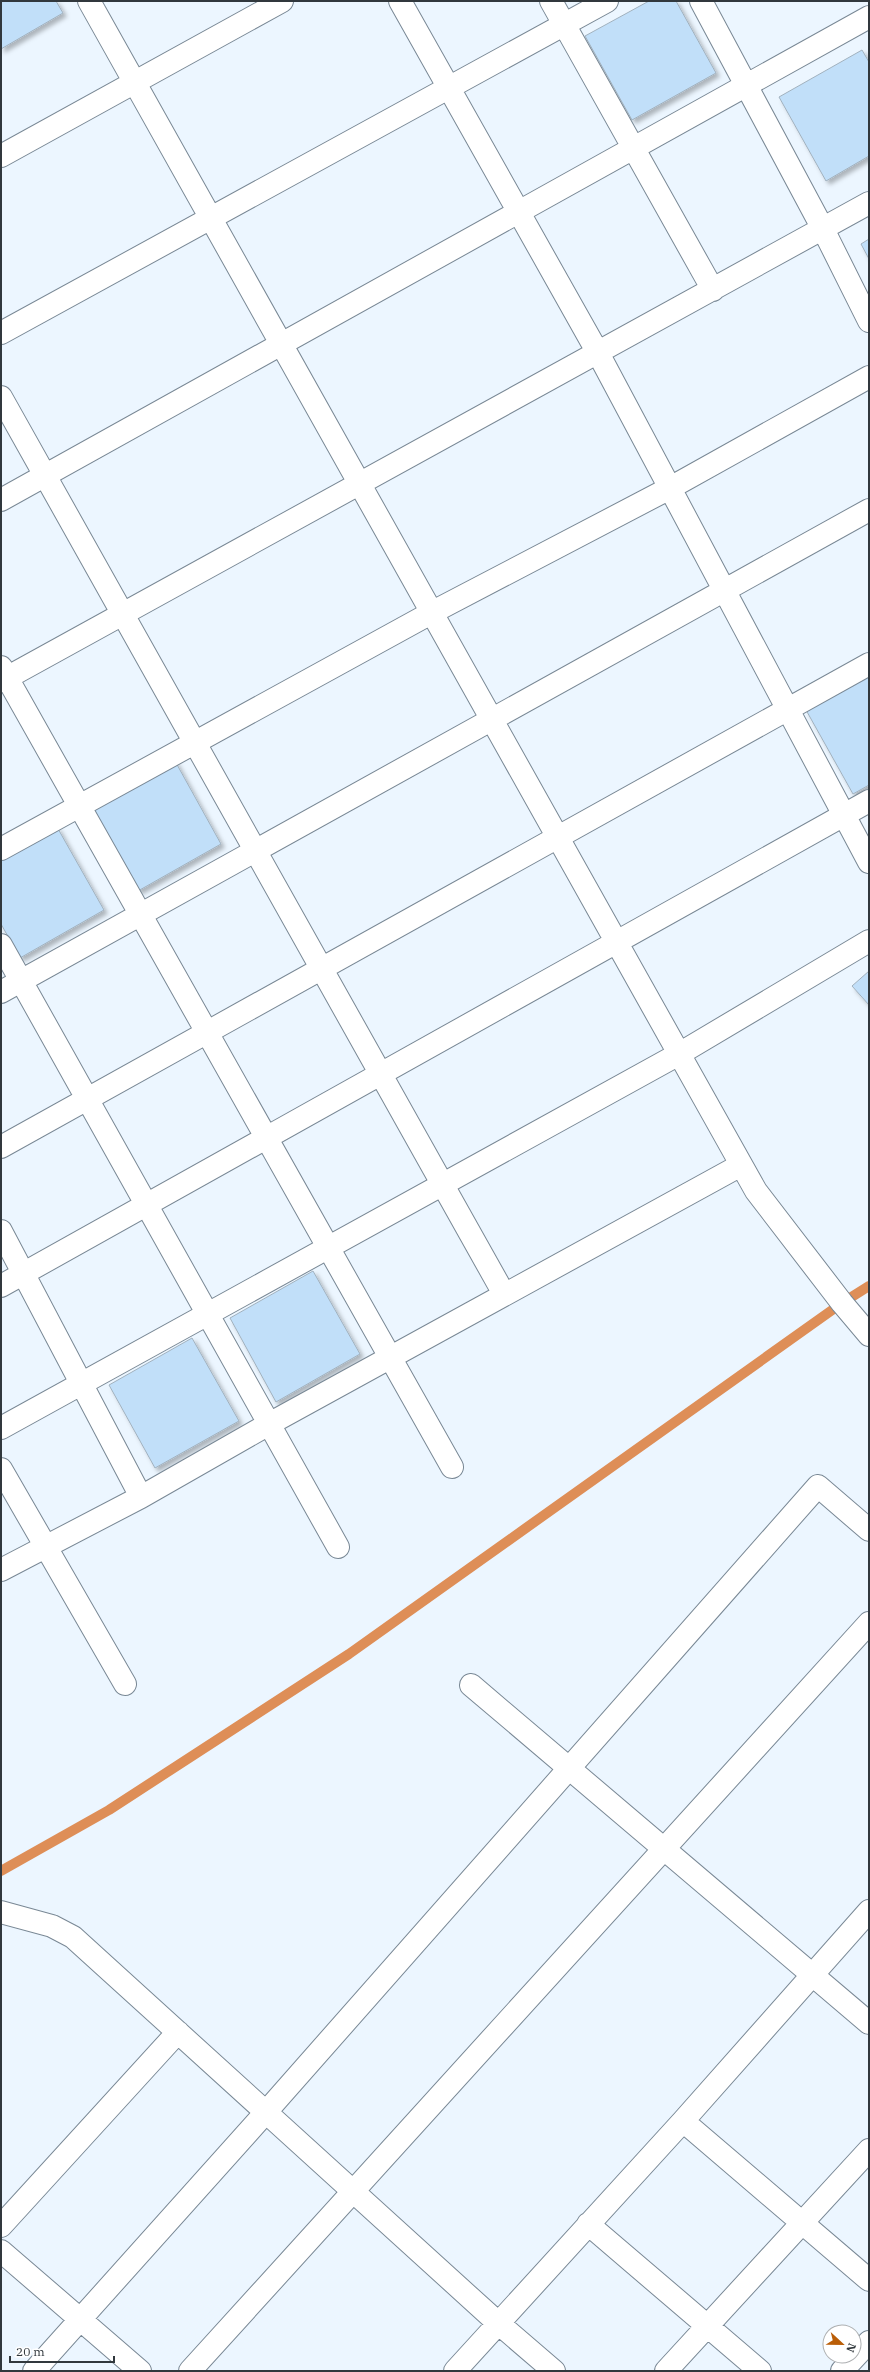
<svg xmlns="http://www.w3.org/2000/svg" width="870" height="2372" viewBox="0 0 870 2372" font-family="'IBM Plex Serif',serif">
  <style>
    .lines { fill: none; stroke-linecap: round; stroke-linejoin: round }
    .stream { stroke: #de8e57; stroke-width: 10 }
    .building { fill: #c1dff9; stroke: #a1b1be; filter: url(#shadow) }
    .minor-casing { stroke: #798895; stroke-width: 24 }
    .minor { stroke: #fff; stroke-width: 22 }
  </style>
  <defs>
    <filter id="shadow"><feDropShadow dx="3.5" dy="3.5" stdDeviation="2" flood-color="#0004"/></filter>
  </defs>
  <rect width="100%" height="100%" fill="#ecf6ff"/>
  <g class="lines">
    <!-- stream -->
    <path class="stream" d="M1 1871 109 1810 349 1654 842 1303 869 1286"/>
  </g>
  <!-- building -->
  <path class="building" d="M1 1H56L63 13 1 49Z
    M649 1H676L716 73 632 120 585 36Z
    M862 50 869 62V156L826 181 779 97Z
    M869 239V259L861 244Z
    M869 675V785L853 794 806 710Z
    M175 761 221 844 138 891 91 808Z
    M57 827 104 910 20 958 1 924V859Z
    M869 971V1005L852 986Z
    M313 1271 360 1354 276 1402 230 1318Z
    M192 1338 239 1421 155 1468 109 1385Z"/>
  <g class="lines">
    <defs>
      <path id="minor" d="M89 1 756 1191 842 1303 869 1335
        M400 1 598 353 869 862
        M551 1 713 290
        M701 1 823 229 869 321
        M1 156 282 1
        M1 333 607 1
        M1 397 504 1294
        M1 500 869 17
        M1 667 452 1467
        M1 681 869 203
        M1 849 431 613 670 488 869 377
        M1 945 338 1547
        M1 992 869 510
        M1 1147 869 664
        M1 1231 141 1497
        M1 1286 869 801
        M1 1428 679 1054 869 941
        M1 1469 125 1684
        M1 1570 141 1497 269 1424 741 1165
        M471 1685 869 2023
        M1 1912 52 1926 73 1937 498 2323 554 2371
        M683 2121 869 2280
        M588 2224 760 2371
        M1 2226 178 2032
        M1 2251 140 2371
        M34 2371 266 2112 818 1486 869 1530
        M190 2371 869 1623
        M455 2371 683 2121 869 1911
        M666 2371 869 2150
        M842 2371 869 2342"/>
    </defs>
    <!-- minor casing -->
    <use href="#minor" class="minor-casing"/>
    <!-- minor -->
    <use href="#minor" class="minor"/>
  </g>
  <!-- border -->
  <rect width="870" height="2372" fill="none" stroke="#31383d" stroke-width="4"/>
  <!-- north arrow -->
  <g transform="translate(842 2344) rotate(112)"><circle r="19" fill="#ffffff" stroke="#adafb1"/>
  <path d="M0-3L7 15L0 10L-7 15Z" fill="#ba5e08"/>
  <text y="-6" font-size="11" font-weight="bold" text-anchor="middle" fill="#31383d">N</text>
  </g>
  <!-- scale -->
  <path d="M10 2356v6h104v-6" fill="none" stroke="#31383d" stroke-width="2"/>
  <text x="16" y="2356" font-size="12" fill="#31383d" stroke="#ffffff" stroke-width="3" paint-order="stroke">20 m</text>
</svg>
